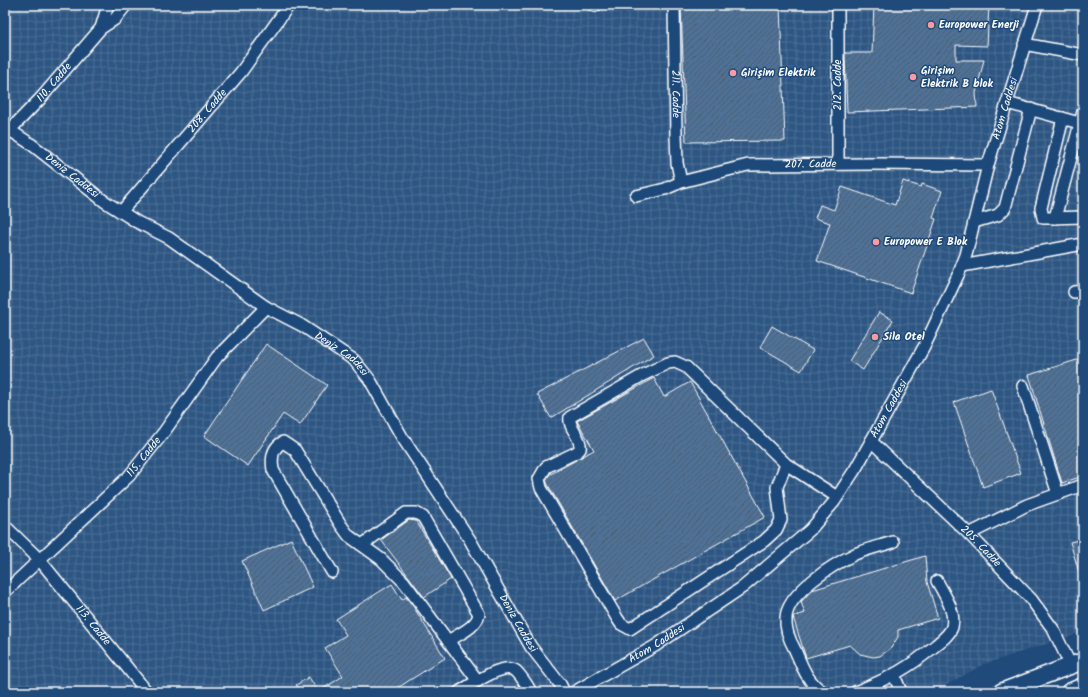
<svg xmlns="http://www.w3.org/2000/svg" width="1088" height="697" viewBox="0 0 1088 697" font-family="Kalam,sans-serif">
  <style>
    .industrial { fill: url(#industrial-grid) }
    .building { fill: url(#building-hatch); stroke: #fff }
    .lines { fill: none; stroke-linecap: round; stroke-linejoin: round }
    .minor-casing { stroke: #fff; stroke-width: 14 }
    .highway-casing { stroke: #fff; stroke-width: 19 }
    .minor { stroke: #1f4a7a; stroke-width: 11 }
    .highway { stroke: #1f4a7a; stroke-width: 16 }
    .poi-dot { fill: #ff9aa2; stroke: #1f4a7a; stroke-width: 1.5 }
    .labels { text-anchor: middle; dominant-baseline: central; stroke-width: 3; stroke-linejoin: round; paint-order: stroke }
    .poi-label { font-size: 11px; font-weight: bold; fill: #fff; stroke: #1f4a7a; text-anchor: start }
    .street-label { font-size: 11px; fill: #fff; stroke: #1f4a7a }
  </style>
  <defs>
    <pattern id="industrial-grid" width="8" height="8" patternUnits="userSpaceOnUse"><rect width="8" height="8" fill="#2e5683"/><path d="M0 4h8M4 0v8" fill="none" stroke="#4d6f96"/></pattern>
    <pattern id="building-hatch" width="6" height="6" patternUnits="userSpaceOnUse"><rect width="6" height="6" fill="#507197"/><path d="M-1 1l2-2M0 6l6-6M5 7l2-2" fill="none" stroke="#4e5b6a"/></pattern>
  </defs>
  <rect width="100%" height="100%" fill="#1f4a7a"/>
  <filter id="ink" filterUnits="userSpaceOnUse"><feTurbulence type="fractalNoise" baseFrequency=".025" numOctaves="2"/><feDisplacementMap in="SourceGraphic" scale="8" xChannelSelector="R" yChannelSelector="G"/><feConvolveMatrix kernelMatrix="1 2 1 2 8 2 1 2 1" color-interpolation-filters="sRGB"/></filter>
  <g filter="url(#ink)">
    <!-- industrial -->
    <path class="industrial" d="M5 5H1083V632L984 664 934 692H5Z"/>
    <!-- building -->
    <path class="building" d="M681 5H780L785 141 686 142Z
      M874 5H989L987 46 956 45V60H984L976 93 977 107 847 112 845 53H872Z
      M903 181 921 187 922 184 942 191 933 218 936 219 911 293 817 261 830 223 815 218 820 205 834 210 842 187 895 205Z
      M879 312 893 320 863 370 849 361Z
      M772 326 813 350 801 371 760 347Z
      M644 338 654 355 551 418 537 394Z
      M266 344 327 385 300 425 283 414 248 466 204 436Z
      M1083 358V476L1062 483 1029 375Z
      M654 378 664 397 690 382 765 517 615 601 548 485 546 480 549 475 594 450 577 421Z
      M991 389 1021 473 983 487 954 402Z
      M409 520 416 521 451 579 424 597 381 540Z
      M291 539 313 587 264 610 242 561Z
      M1083 539V578L1081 579 1070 542Z
      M925 556 927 582 938 618 898 630V637L891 648 880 656 873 657 860 654 850 645 806 658 793 617 805 613 801 602 812 590Z
      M392 584 402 600 406 597 413 606 445 658 391 692H301L296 685 309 677 318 692 343 676 325 648 346 635 336 619Z"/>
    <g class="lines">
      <defs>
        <g id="minor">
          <path d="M593 5 595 6"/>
          <path id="s1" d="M674 5 676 135 677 163 681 182"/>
          <path d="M838 5V164"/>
          <path d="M101 28 108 5"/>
          <path d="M1024 44 1083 55"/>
          <path d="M1007 103 1083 124"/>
          <path d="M1063 118 1041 208 1043 218H1048L1083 217"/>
          <path id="s2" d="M5 127 31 144 104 201 137 222 169 238 266 307 301 325 354 360 370 380 402 437 470 540 531 647 560 684 564 692"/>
          <path id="s3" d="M5 135 41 98 101 28 115 19 126 5"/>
          <path id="s4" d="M636 196 665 189 681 182 748 165 872 164 988 165"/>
          <path id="s5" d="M121 212 241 72 289 5"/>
          <path d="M1055 218 1083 112"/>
          <path d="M974 222 998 215 1005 208 1031 109"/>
          <path d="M962 266 1083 244"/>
          <path d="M1074 292 1083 291"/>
          <path d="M1023 386 1058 494"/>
          <path id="s6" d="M871 441 969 534 1031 599 1053 629 1071 666"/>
          <path d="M786 464 777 487 781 520 776 530 764 541 630 629 621 624 617 618 541 488 539 479 546 467 577 452 580 449C582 437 568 429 570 417L643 375 668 363 675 362 686 367 786 464 837 497"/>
          <path id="s7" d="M5 526 39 559 147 692"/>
          <path d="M969 534 1027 505 1083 485"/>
          <path d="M362 545 406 513H416L423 517 479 614C477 627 459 634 448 641"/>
          <path d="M332 572 273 470C271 458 272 448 283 442L295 450 341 525 349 536 381 559 404 582 478 681"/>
          <path id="s8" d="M5 592 129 476 164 432 217 357 266 307"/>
          <path d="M894 675 901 692"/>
          <path d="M459 692C471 685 504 661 516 671 522 677 527 685 531 692"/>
          <path id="s9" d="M574 692 655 646 743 587 810 530 834 502 856 468 924 347 959 273 966 255 988 165 1037 5"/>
          <path d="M823 692C807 682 802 666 795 650 790 641 785 628 786 618 787 593 834 564 855 554 867 549 880 546 893 542"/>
          <path d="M855 692C888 679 909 668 936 645 942 640 950 634 952 627 956 611 944 594 937 581"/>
        </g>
        <path id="highway" d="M1001 692 1083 661
          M1069 692 1083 686"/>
      </defs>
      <!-- minor casing -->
      <use href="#minor" class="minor-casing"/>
      <!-- highway casing -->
      <use href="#highway" class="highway-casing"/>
      <!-- minor -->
      <use href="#minor" class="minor"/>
      <!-- highway -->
      <use href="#highway" class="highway"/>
    </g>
  </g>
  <!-- markers -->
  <g class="poi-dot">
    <circle cx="931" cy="25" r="4"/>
    <circle cx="733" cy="73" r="4"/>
    <circle cx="913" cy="77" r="4"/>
    <circle cx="876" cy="242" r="4"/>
    <circle cx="875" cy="337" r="4"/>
  </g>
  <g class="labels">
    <!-- poi labels -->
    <g class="poi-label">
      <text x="939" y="25">Europower Enerji</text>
      <text x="921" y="71">Girişim<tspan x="921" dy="13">Elektrik B blok</tspan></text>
      <text x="741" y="73">Girişim Elektrik</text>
      <text x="884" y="242">Europower E Blok</text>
      <text x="883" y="337">Sila Otel</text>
    </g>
    <!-- street labels -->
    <g class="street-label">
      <text stroke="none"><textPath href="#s3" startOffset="72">110. Cadde</textPath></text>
      <text transform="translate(838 85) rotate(-90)">212. Cadde</text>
      <text stroke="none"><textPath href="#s1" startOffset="89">211. Cadde</textPath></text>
      <text stroke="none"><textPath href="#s9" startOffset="756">Atom Caddesi</textPath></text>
      <text stroke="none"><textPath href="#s5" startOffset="133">208. Cadde</textPath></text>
      <text stroke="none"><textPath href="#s4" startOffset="179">207. Cadde</textPath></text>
      <text stroke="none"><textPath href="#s2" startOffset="83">Deniz Caddesi</textPath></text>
      <text stroke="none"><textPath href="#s2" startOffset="407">Deniz Caddesi</textPath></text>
      <text stroke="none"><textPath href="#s9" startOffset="432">Atom Caddesi</textPath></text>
      <text stroke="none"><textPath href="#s8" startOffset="194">115. Cadde</textPath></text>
      <text stroke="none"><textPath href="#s6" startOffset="152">205. Cadde</textPath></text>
      <text stroke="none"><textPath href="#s2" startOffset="731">Deniz Caddesi</textPath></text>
      <text stroke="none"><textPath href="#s7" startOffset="133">113. Cadde</textPath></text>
      <text stroke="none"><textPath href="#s9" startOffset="96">Atom Caddesi</textPath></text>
    </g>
  </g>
  <!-- margin -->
  <rect width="1088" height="697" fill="none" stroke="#1f4a7a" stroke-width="20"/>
  <rect x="10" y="10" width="1068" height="677" fill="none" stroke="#fff" stroke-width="1.5" filter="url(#ink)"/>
</svg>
